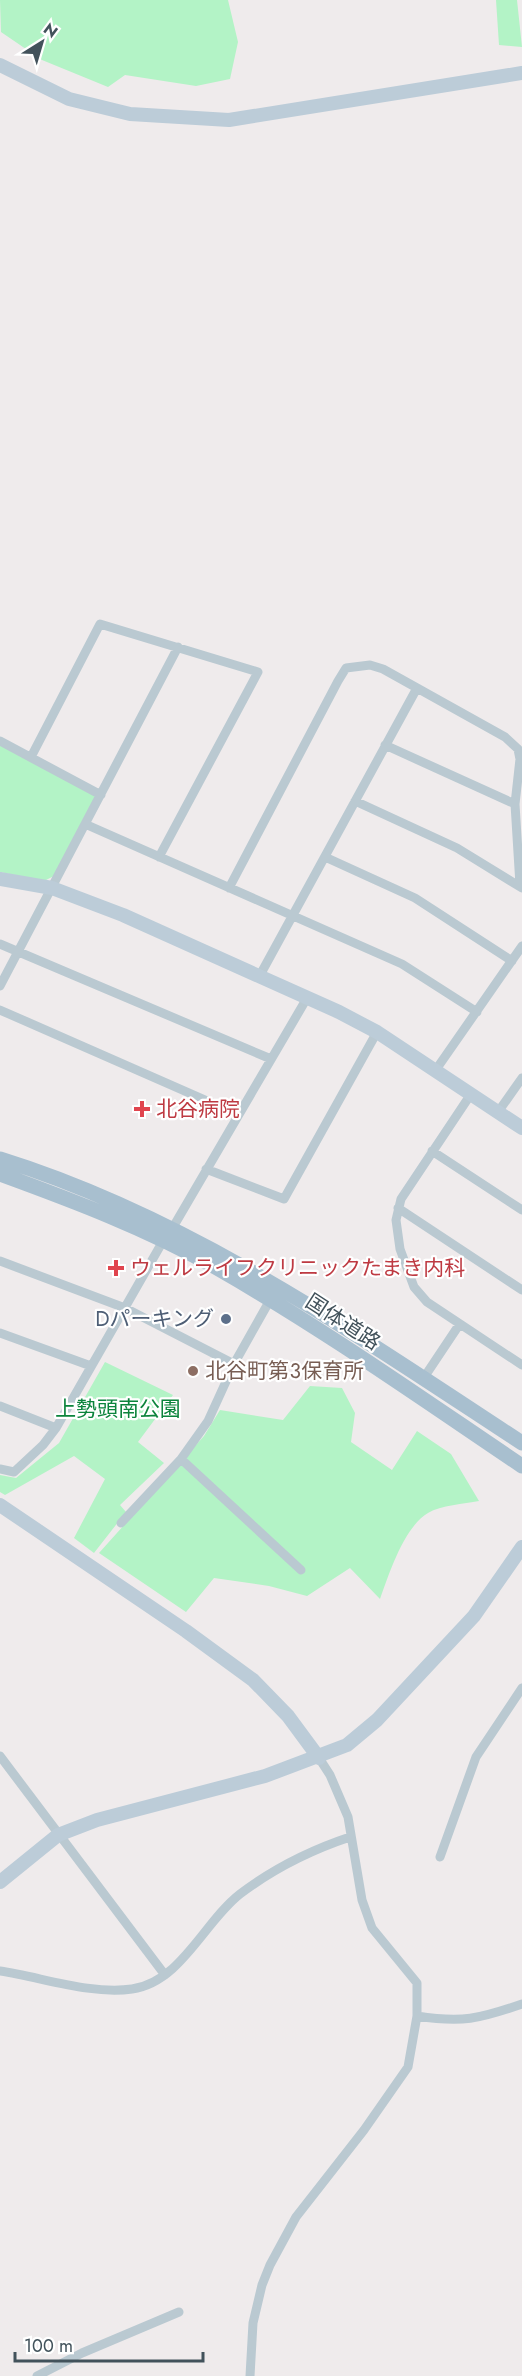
<svg xmlns="http://www.w3.org/2000/svg" width="522" height="2376" viewBox="0 0 522 2376" font-family="Jost,'Noto Sans JP',sans-serif">
  <style>
    .green { fill: #b3f3c6 }
    .lines { fill: none; stroke-linecap: round; stroke-linejoin: round }
    .street { stroke: #bac9d1; stroke-width: 9 }
    .secondary { stroke: #bcccd8; stroke-width: 14 }
    .primary { stroke: #a8bfcf; stroke-width: 15 }
    .health-dot { fill: #e0444e; stroke: #fff; stroke-width: 2 }
    .service-dot { fill: #5c6f8a; stroke: #fff; stroke-width: 2 }
    .education-dot { fill: #8d6e63; stroke: #fff; stroke-width: 2 }
    .labels { text-anchor: middle; dominant-baseline: central; stroke-width: 4.5; stroke-linejoin: round; paint-order: stroke }
    .health-label { font-size: 21px; fill: #be3a42; stroke: #fff; text-anchor: start }
    .service-label { font-size: 21px; fill: #4e5e75; stroke: #fff; text-anchor: end }
    .street-label { font-size: 21px; fill: #42525b; stroke: #fff }
    .education-label { font-size: 21px; fill: #785e54; stroke: #fff; text-anchor: start }
    .park-label { font-size: 21px; fill: #0c843c; stroke: #fff }
  </style>
  <rect width="100%" height="100%" fill="#efebec"/>
  <!-- green -->
  <path class="green" d="M0 0H228L238 42 230 79 196 86 125 75 108 87 42 60 1 32Z
    M496 0H517L522 47 499 45Z
    M0 745 96 796 54 876 44 881 0 872Z
    M105 1362 173 1395 138 1442 164 1463 120 1505 126 1512 94 1553 74 1538 105 1479 74 1456 5 1495 0 1492V1475L16 1478 59 1443Z
    M310 1386 342 1388 355 1413 351 1442 392 1470 417 1431 451 1454 479 1501C464 1504 441 1505 428 1513 404 1527 389 1574 380 1599L350 1568 307 1596 269 1586 214 1578 186 1612 99 1553 204 1436 220 1410 283 1420Z"/>
  <g class="lines">
    <!-- street -->
    <path class="street" d="M0 741 101 795
      M385 745 515 804
      M31 757 100 624 258 672 159 857
      M355 801 457 848 522 888
      M85 824 402 964 477 1012
      M325 857 415 898 512 961
      M229 888 338 681 346 668 370 665 383 669 505 737 518 749 520 759 515 804 520 885
      M0 944 271 1059
      M259 977 417 688
      M0 986 178 647
      M0 1010 237 1114
      M435 1071 522 946
      M471 1094 401 1199 396 1220 400 1249 414 1287 427 1302 522 1365
      M498 1112 522 1078
      M432 1151 522 1210
      M206 1169 284 1199 377 1032
      M398 1208 522 1290
      M172 1229 307 998
      M0 1261 125 1308 234 1364
      M0 1333 91 1366
      M423 1379 459 1325
      M0 1406 56 1428
      M181 1459 301 1570
      M0 1469 14 1472 43 1445 56 1428 163 1241
      M121 1523 181 1459 208 1421 234 1364 270 1300
      M0 1756 165 1975
      M440 1857 476 1757 522 1688
      M0 1971C41 1977 91 1995 132 1989 181 1982 204 1922 240 1894 273 1869 311 1850 350 1837
      M417 2016C462 2023 479 2019 522 2004
      M37 2376 82 2353 179 2312
      M250 2376 253 2323 262 2285 270 2265 296 2217 364 2130 408 2067 417 2016V1983L372 1928 362 1900 348 1817 330 1775 319 1758"/>
    <!-- secondary -->
    <path class="secondary" d="M0 65 69 99 130 114 229 120 522 73
      M0 879 52 888 123 915 339 1012 377 1032 522 1128
      M0 1505 186 1631 253 1680 288 1716 319 1758
      M0 1882 58 1835 97 1820 265 1776 347 1745 377 1720 474 1616 522 1547"/>
    <!-- primary -->
    <path class="primary" d="M0 1159C190 1218 357 1335 522 1443
      M0 1174C74 1201 148 1229 217 1268 322 1328 421 1398 522 1466"/>
  </g>
  <!-- markers -->
  <g class="health-dot">
    <path d="M139 1100h6v6h6v6h-6v6h-6v-6h-6v-6h6z"/>
    <path d="M113 1259h6v6h6v6h-6v6h-6v-6h-6v-6h6z"/>
  </g>
  <circle class="service-dot" cx="226" cy="1319" r="6"/>
  <circle class="education-dot" cx="193" cy="1371" r="6"/>
  <g class="labels">
    <!-- health labels -->
    <g class="health-label">
      <text x="156" y="1109">北谷病院</text>
      <text x="130" y="1268">ウェルライフクリニックたまき内科</text>
    </g>
    <!-- service labels -->
    <g class="service-label">
      <text x="214" y="1319">Dパーキング</text>
    </g>
    <!-- street labels -->
    <g class="street-label">
      <text transform="translate(343 1322) rotate(33)">国体道路</text>
    </g>
    <!-- education labels -->
    <g class="education-label">
      <text x="205" y="1371">北谷町第３保育所</text>
    </g>
    <!-- park labels -->
    <g class="park-label">
      <text x="118" y="1409">上勢頭南公園</text>
    </g>
  </g>
  <!-- north arrow -->
  <g transform="translate(42 42) rotate(37)" stroke="#ffffff" stroke-width="4.5" paint-order="stroke">
  <path d="M0-4.5L10 22L0 15L-10 22Z" fill="#42525b"/>
  <text y="-9" font-size="16" font-weight="bold" text-anchor="middle" fill="#42525b">N</text>
  </g>
  <!-- scale -->
  <path d="M15 2352v9h188v-9" fill="none" stroke="#42525b" stroke-width="3"/>
  <text x="24" y="2352" font-size="18" fill="#42525b" stroke="#ffffff" stroke-width="4.5" paint-order="stroke">100 m</text>
</svg>
